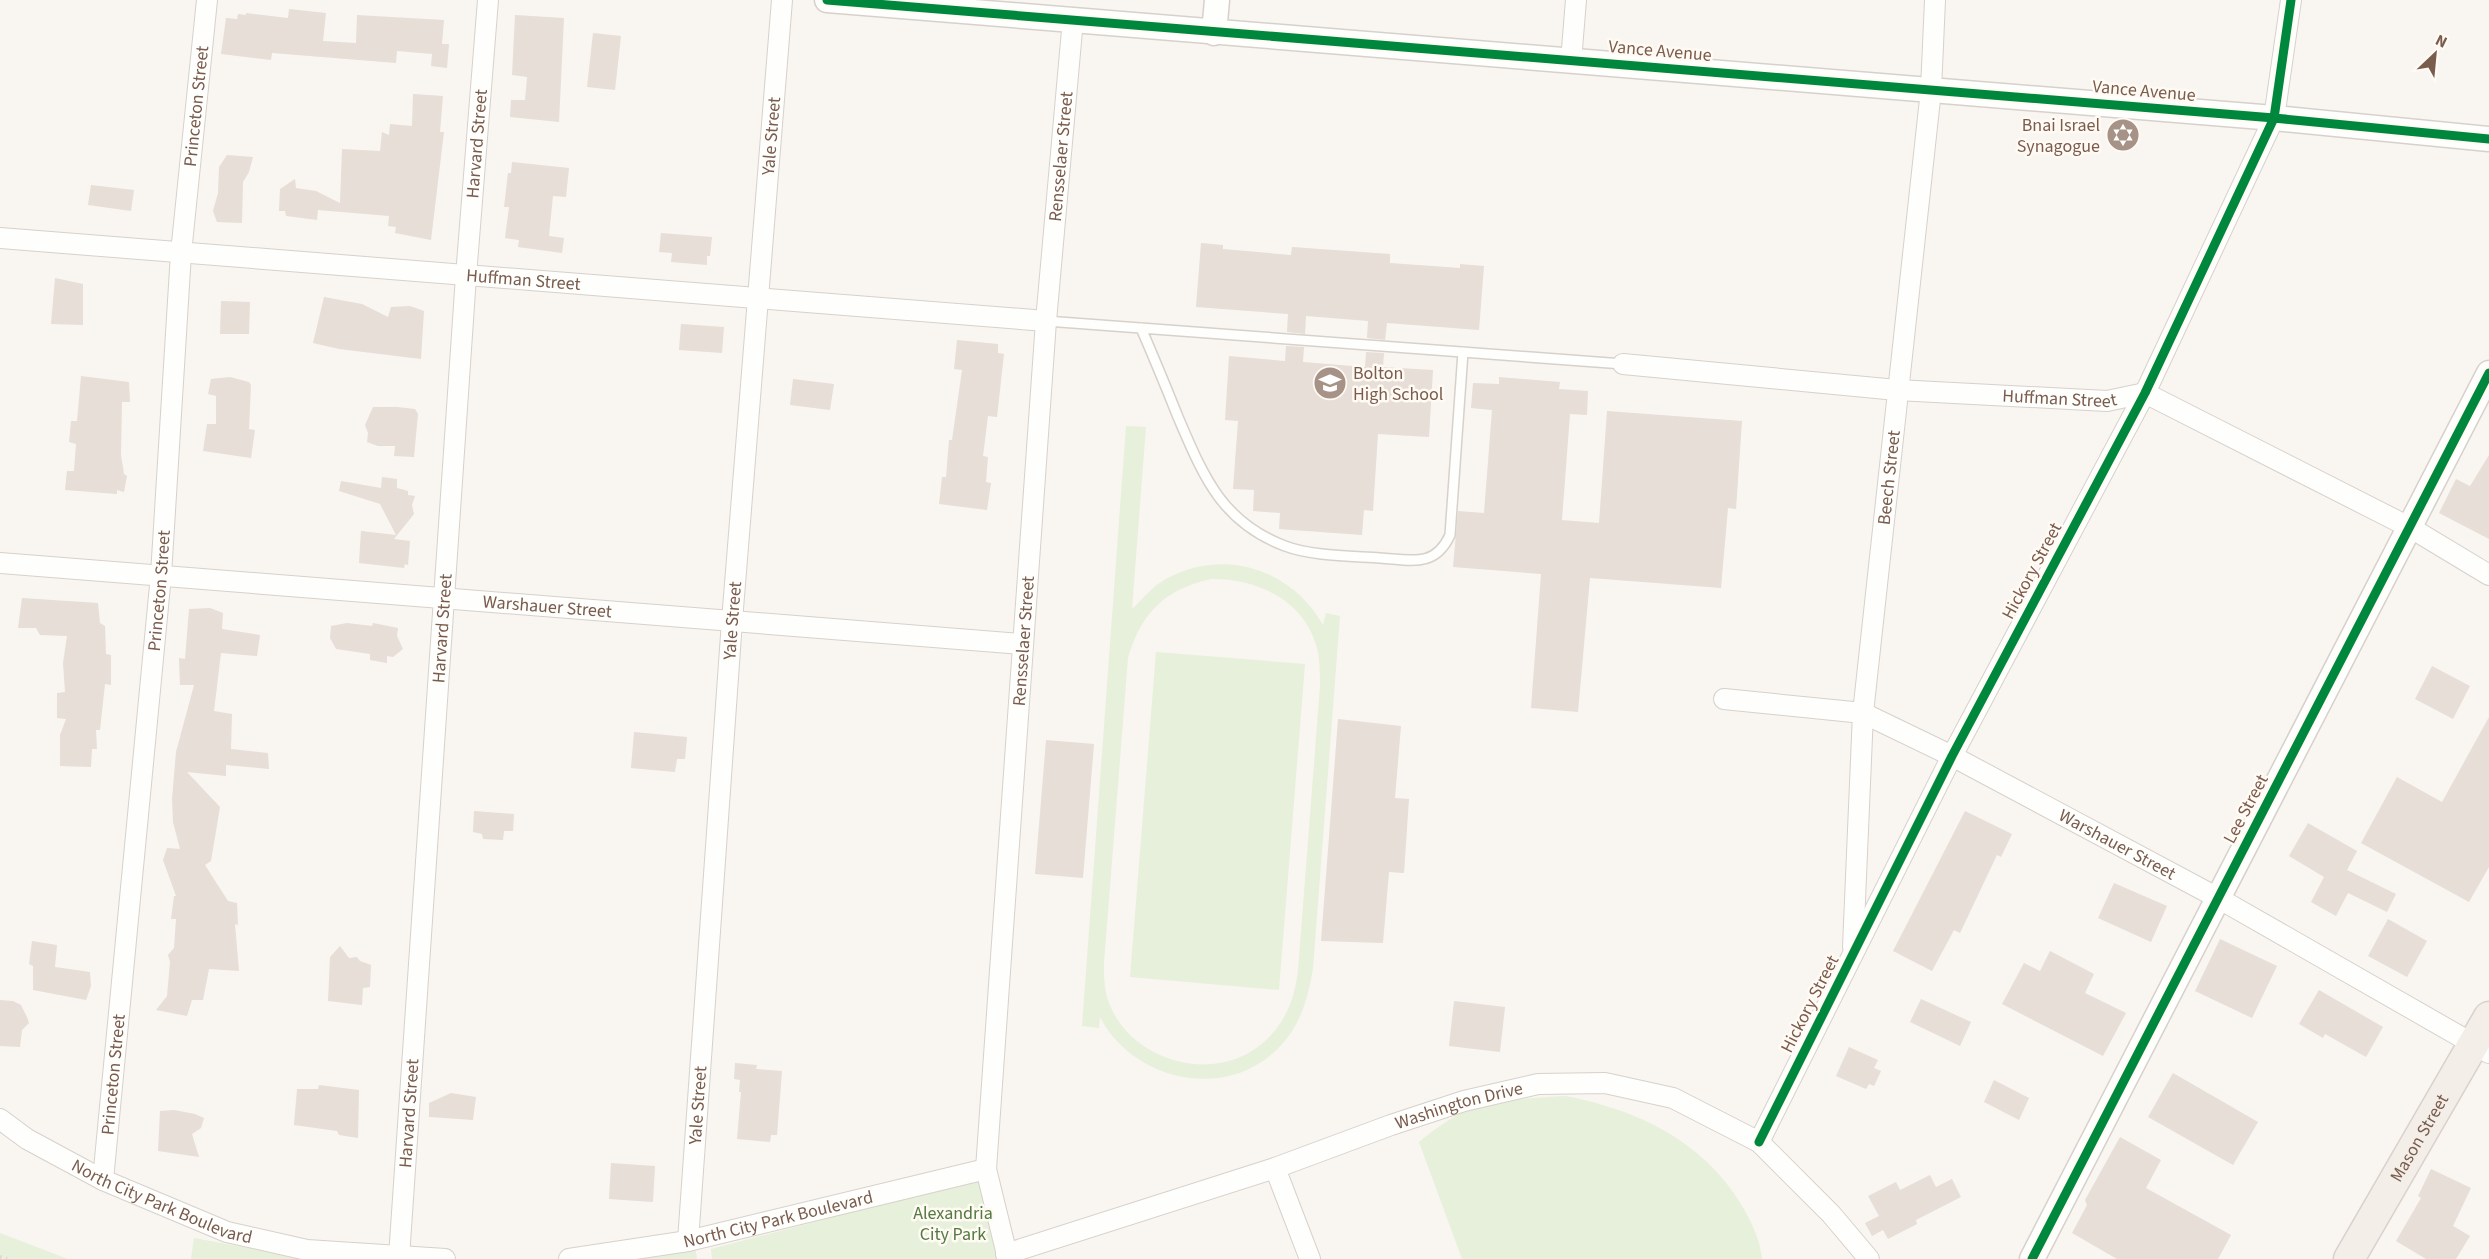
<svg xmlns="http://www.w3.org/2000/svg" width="2489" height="1259" viewBox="0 0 2489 1259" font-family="'Source Sans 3',sans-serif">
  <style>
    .green { fill: #e7f0db; fill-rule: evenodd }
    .building { fill: #e6ded7 }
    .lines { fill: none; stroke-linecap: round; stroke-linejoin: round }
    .service-casing { stroke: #d7d1cb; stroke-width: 12 }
    .minor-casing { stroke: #d7d1cb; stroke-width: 22 }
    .tertiary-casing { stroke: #d7d1cb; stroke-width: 27 }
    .primary-casing { stroke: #dad1cc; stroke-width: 33 }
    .path { stroke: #dcd5d0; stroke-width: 4; stroke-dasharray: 1.5 4.5; stroke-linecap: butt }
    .service { stroke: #fefefd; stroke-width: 9 }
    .minor { stroke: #fefefd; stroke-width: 20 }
    .tertiary { stroke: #fefefd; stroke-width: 24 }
    .primary { stroke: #f3eee8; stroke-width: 30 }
    .cycleway-casing { stroke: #fffaf3; stroke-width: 13 }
    .cycleway { stroke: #00873e; stroke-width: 9 }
    .labels { text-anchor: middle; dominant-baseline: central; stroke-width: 5; stroke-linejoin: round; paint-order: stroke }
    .street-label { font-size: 18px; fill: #7a5c4d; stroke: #fffaf3 }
    .poi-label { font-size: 18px; fill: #7a5c4d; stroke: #fffaf3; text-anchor: end }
    .park-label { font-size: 18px; fill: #537a41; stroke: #fffaf3 }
  </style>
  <rect width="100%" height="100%" fill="#f9f5f0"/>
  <!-- green -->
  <path class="green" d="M1126 426 1146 427 1132 609C1143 599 1152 586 1166 579 1224 547 1291 569 1323 625L1326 613 1340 616 1313 968C1308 1000 1299 1031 1273 1053 1219 1101 1131 1078 1100 1017L1099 1028 1082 1026ZM1211 579C1256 578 1305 600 1317 648 1320 660 1320 673 1320 686L1298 970C1295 996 1287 1020 1267 1039 1219 1087 1129 1063 1108 1000 1104 988 1104 976 1104 963L1128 658C1141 613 1165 589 1211 579Z
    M1156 652 1305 664 1279 990 1130 977Z
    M1566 1096C1637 1110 1702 1140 1741 1204 1751 1221 1760 1239 1762 1259H1462L1419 1142C1434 1130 1449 1118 1467 1111 1498 1099 1533 1098 1566 1096Z
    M978 1179 1003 1259H712L711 1249Z
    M0 1233 68 1259H0Z
    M194 1238 309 1259H191Z
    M694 1240 697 1259H643Z"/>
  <!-- building -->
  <path class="building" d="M289 9 326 13 323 41 356 43 357 15 444 20 442 44H449L447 68 431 66 432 54 397 51 396 63 272 53 271 60 221 54 226 18 237 19 238 14 246 15V13L288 18Z
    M515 15 564 18 559 122 510 117 511 100H525L527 77 512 75Z
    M593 33 621 36 615 90 587 87Z
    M413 94 443 96 440 132H444L431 240 395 233 396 227 388 226 389 216 318 210 317 220 286 216 285 211H279L280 189 295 179 296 188 316 191 340 203 342 149 380 151 382 132 389 135 390 124 412 126Z
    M227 155 253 157 249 172 243 182 242 223 217 222 213 211 218 193 219 167Z
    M512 162 569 168 566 197 553 196 549 236 564 238 562 253 518 247 519 240 505 238 509 207H504L508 173H511Z
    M91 185 134 190 131 211 88 205Z
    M661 233 712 237 710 256H707V265L671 262 672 253 659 252Z
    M1201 243 1223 245V249L1291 255 1292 247 1390 254V263L1460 268V264L1484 266 1479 330 1387 323 1385 340 1367 338 1368 321 1306 316 1305 334 1287 332 1288 314 1196 307Z
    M55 278 83 284V325L51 324Z
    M324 297 362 304 388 317 391 307 410 306 424 311 421 359 339 349 313 343Z
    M221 301 250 302 249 334H220Z
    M681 324 724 327 722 353 679 350Z
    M957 340 998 344V353L1004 354 997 417 988 416 983 456 988 457 986 482 991 483 987 510 939 504 942 477H946L949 440H952L962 370 954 369Z
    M1286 346 1304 347 1303 362 1365 367 1366 352 1384 353 1383 367 1433 370 1429 437 1378 434 1373 511 1364 510 1362 535 1279 529 1280 513 1253 511 1254 490 1233 489 1238 421 1225 420 1229 356 1285 361Z
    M81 376 129 382 130 402H122L121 455 124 474 127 476 124 492 117 490V494L65 490 67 471H74L76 444 69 442 71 421H77Z
    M230 377 249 382 251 385 249 429 255 430 251 458 203 451 207 424H216V396L208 394 211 379Z
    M1499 377 1560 382 1559 389 1588 391 1587 415 1570 414 1562 520 1599 523 1607 411 1742 421 1736 509 1728 508 1721 588 1590 578 1578 712 1531 708 1541 574 1453 567 1458 511 1484 513 1492 410 1471 408 1473 383 1499 384Z
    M793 379 834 384 830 410 790 405Z
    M373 407H397L415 409 418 414 414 457 394 456 395 446H378L367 442 368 433 365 425Z
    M2489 455V539L2439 513 2456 479 2470 486Z
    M382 477 397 479V488L408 491V495L415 496 412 505 414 514 394 539 410 541 408 565 405 564 404 568 359 563 361 531 396 535 380 504 339 491 341 481 381 488Z
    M22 598 98 603 100 623 105 626 106 654 111 655V685L105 684 100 730H96L97 749H92L91 767 60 766V735L66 719 57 718V693L65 692 63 663 67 636 40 635 36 628H18Z
    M210 608 223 613 222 629 260 635 257 656 221 653 214 711 232 714 231 749 268 753 269 769 226 765V776L187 772 220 807 211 861 205 865 228 901 237 903 238 925 235 924 239 971 209 969 203 1000H192L187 1016 156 1010 167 996 170 962 168 955 174 948 176 919H171L174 896H176L163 860 167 848 180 849 173 822 172 799 176 752 194 685H180L179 658 185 659 189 609Z
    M347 623 372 626 373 623 398 628 397 636 403 649 393 657 387 656V663L370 660V654L336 649 330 638 331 626Z
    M2432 666 2470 686 2453 719 2415 699Z
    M2489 717V867L2469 902 2361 843 2397 777 2442 802Z
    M1338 719 1401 726 1395 798 1409 799 1404 873 1389 872 1383 943 1321 941Z
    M634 732 687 737 685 759H677L675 772 631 768Z
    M1046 740 1094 744 1083 878 1035 874Z
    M474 811 514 814 513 831H504L503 840 483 839 482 834 473 832Z
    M1965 811 2012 834 2001 857 1997 855 1960 933 1954 930 1932 971 1893 951Z
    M2308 823 2357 851 2347 870 2396 894 2387 912 2348 893 2336 916 2311 902 2324 877 2289 856Z
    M2114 883 2167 906 2151 942 2098 918Z
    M2388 919 2427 941 2407 977 2368 956Z
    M2220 939 2277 966 2252 1018 2195 991Z
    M32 941 57 945 55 967 90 972 91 986 86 1000 33 990V966L29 964Z
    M340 946 349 958 357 957 360 961 371 965 370 987 363 988 362 1005 328 1001 330 957Z
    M2050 951 2094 974 2085 993 2126 1013 2103 1056 2002 1004 2024 963 2040 971Z
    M2319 990 2383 1027 2366 1057 2325 1034 2323 1038 2299 1024Z
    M1921 999 1971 1022 1960 1046 1910 1022Z
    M0 1000 13 1001 21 1005 27 1017 29 1023 22 1030 20 1047 0 1046Z
    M1454 1001 1505 1007 1500 1052 1449 1046Z
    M1849 1047 1878 1060 1874 1068 1881 1071 1874 1086 1869 1084 1866 1089 1836 1076Z
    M735 1063 757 1065 756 1069 782 1071 777 1135H771L770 1142 737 1139 741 1092H739L740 1080 734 1079Z
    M2173 1073 2258 1122 2233 1165 2148 1117Z
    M1994 1080 2029 1098 2019 1120 1984 1102Z
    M319 1085 359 1090 358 1138 339 1135 337 1131 294 1125 297 1089H318Z
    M451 1093 476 1097 473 1120 429 1117V1103Z
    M174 1110 195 1114 204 1118 201 1128 192 1134 199 1157 158 1151 160 1111Z
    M2120 1137 2161 1160 2146 1188 2231 1235 2218 1259H2117L2072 1233 2087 1205 2085 1200Z
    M611 1163 655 1166 653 1202 609 1199Z
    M2431 1169 2471 1188 2453 1226 2470 1236 2456 1259H2426L2396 1241 2421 1198 2418 1196Z
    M1930 1175 1936 1187 1952 1179 1961 1197 1916 1220 1917 1224 1888 1239 1883 1230 1872 1236 1865 1223 1879 1216 1868 1196 1896 1182 1900 1190Z"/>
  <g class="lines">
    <defs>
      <path id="service" d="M1046 321 1623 364
        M1141 328C1154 358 1166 387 1178 417 1203 475 1221 522 1285 546 1311 556 1351 556 1380 558 1411 560 1435 568 1450 535L1463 352"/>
      <g id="minor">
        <path d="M1571 61 1576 0"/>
        <path id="s1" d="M0 238 1046 321"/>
        <path id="s2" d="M1623 364 1897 390 2107 401 2145 393 2411 528 2489 575"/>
        <path id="s3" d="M0 563 1022 644"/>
        <path id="s4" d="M1724 699 1863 713 1952 756 2218 898 2489 1053"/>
        <path id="s5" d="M1853 947 1863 713 1931 90 1935 0"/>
        <path id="s6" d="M0 1119 27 1139 103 1180 227 1232 307 1250 445 1259"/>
        <path d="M1759 1142 1952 756 2145 393 2274 118 2291 0"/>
        <path d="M1275 1168 1310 1259"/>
        <path id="s7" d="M103 1180 161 575 181 253 207 0"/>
        <path id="s8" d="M688 1241 732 621 782 0"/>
        <path id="s9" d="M1006 1254 1275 1168 1391 1125 1464 1101 1538 1084 1605 1083 1673 1098 1759 1142 1831 1214 1869 1259"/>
        <path id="s10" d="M399 1257 466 276 488 0"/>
        <path id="s11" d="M569 1259 688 1241 986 1169"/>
        <path id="s12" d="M1008 1259 986 1169 1046 321 1073 19"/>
      </g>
      <path id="tertiary" d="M827 0 2274 118 2489 139
        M1214 33 1217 0
        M2032 1259 2489 373"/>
      <g id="primary">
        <path id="s13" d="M2349 1259 2489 1017"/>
      </g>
    </defs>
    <!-- service casing -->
    <use href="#service" class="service-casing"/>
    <!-- minor casing -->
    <use href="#minor" class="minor-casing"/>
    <!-- tertiary casing -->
    <use href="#tertiary" class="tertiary-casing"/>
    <!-- primary casing -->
    <use href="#primary" class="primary-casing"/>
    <!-- path -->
    <path class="path" d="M0 1257 7 1259"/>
    <!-- service -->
    <use href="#service" class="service"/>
    <!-- minor -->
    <use href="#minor" class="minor"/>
    <!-- tertiary -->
    <use href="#tertiary" class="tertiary"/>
    <!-- primary -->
    <use href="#primary" class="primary"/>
    <defs>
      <path id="cycleway" d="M827 0 2274 118 2489 139
        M1759 1142 1952 756 2145 393 2274 118 2291 0
        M2032 1259 2489 373"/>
    </defs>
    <!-- cycleway casing -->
    <use href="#cycleway" class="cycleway-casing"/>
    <!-- cycleway -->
    <use href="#cycleway" class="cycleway"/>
  </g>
  <!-- icons -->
  <defs>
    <symbol id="synagogue-disc" viewBox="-11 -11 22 22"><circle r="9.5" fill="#a69286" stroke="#fffaf3"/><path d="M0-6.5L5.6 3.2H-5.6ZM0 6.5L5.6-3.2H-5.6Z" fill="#fff"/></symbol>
    <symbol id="school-disc" viewBox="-11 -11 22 22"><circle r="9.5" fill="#a69286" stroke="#fffaf3"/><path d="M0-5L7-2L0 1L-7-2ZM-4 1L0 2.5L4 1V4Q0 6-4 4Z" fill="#fff"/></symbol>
  </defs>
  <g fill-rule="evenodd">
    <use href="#synagogue-disc" x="2104" y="116" width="38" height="38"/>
    <use href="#school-disc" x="1311" y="364" width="38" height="38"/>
  </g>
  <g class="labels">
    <!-- street labels -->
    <g class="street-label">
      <text transform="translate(1660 51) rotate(5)">Vance Avenue</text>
      <text transform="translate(2144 91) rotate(5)">Vance Avenue</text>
      <text stroke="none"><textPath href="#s7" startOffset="1078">Princeton Street</textPath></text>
      <text stroke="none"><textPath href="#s8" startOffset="1108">Yale Street</textPath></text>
      <text stroke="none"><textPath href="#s10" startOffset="1116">Harvard Street</textPath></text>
      <text stroke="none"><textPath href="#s12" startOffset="1108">Rensselaer Street</textPath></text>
      <text stroke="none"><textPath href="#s1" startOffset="525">Huffman Street</textPath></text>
      <text stroke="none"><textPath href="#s2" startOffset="438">Huffman Street</textPath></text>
      <text stroke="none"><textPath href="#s5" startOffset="471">Beech Street</textPath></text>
      <text transform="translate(2032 571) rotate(-62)">Hickory Street</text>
      <text stroke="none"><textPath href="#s7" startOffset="592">Princeton Street</textPath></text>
      <text stroke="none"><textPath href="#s3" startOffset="549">Warshauer Street</textPath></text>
      <text stroke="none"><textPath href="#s8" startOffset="622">Yale Street</textPath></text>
      <text stroke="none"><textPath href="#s10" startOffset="630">Harvard Street</textPath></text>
      <text stroke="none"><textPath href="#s12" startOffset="622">Rensselaer Street</textPath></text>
      <text transform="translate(2246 809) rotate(-62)">Lee Street</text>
      <text stroke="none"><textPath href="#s4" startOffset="426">Warshauer Street</textPath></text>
      <text transform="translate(1810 1004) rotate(-63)">Hickory Street</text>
      <text stroke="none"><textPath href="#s7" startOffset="106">Princeton Street</textPath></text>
      <text stroke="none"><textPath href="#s8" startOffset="136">Yale Street</textPath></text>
      <text stroke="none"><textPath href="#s9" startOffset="477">Washington Drive</textPath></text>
      <text stroke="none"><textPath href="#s10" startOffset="144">Harvard Street</textPath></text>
      <text stroke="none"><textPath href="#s13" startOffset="140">Mason Street</textPath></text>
      <text stroke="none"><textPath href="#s6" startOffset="183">North City Park Boulevard</textPath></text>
      <text stroke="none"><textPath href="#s11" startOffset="213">North City Park Boulevard</textPath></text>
    </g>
    <!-- poi labels -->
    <g class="poi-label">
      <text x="2100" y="125">Bnai Israel<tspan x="2100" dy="21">Synagogue</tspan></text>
      <text x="1353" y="373" text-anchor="start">Bolton<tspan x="1353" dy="21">High School</tspan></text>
    </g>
    <!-- park labels -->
    <g class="park-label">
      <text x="953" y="1213">Alexandria<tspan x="953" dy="21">City Park</tspan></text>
    </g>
  </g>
  <!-- north arrow -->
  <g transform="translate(2435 54) rotate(26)" stroke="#fffaf3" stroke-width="4.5" paint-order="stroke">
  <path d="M0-4.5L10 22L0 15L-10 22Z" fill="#7a5c4d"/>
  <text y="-9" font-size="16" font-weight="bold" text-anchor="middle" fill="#7a5c4d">N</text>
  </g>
</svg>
